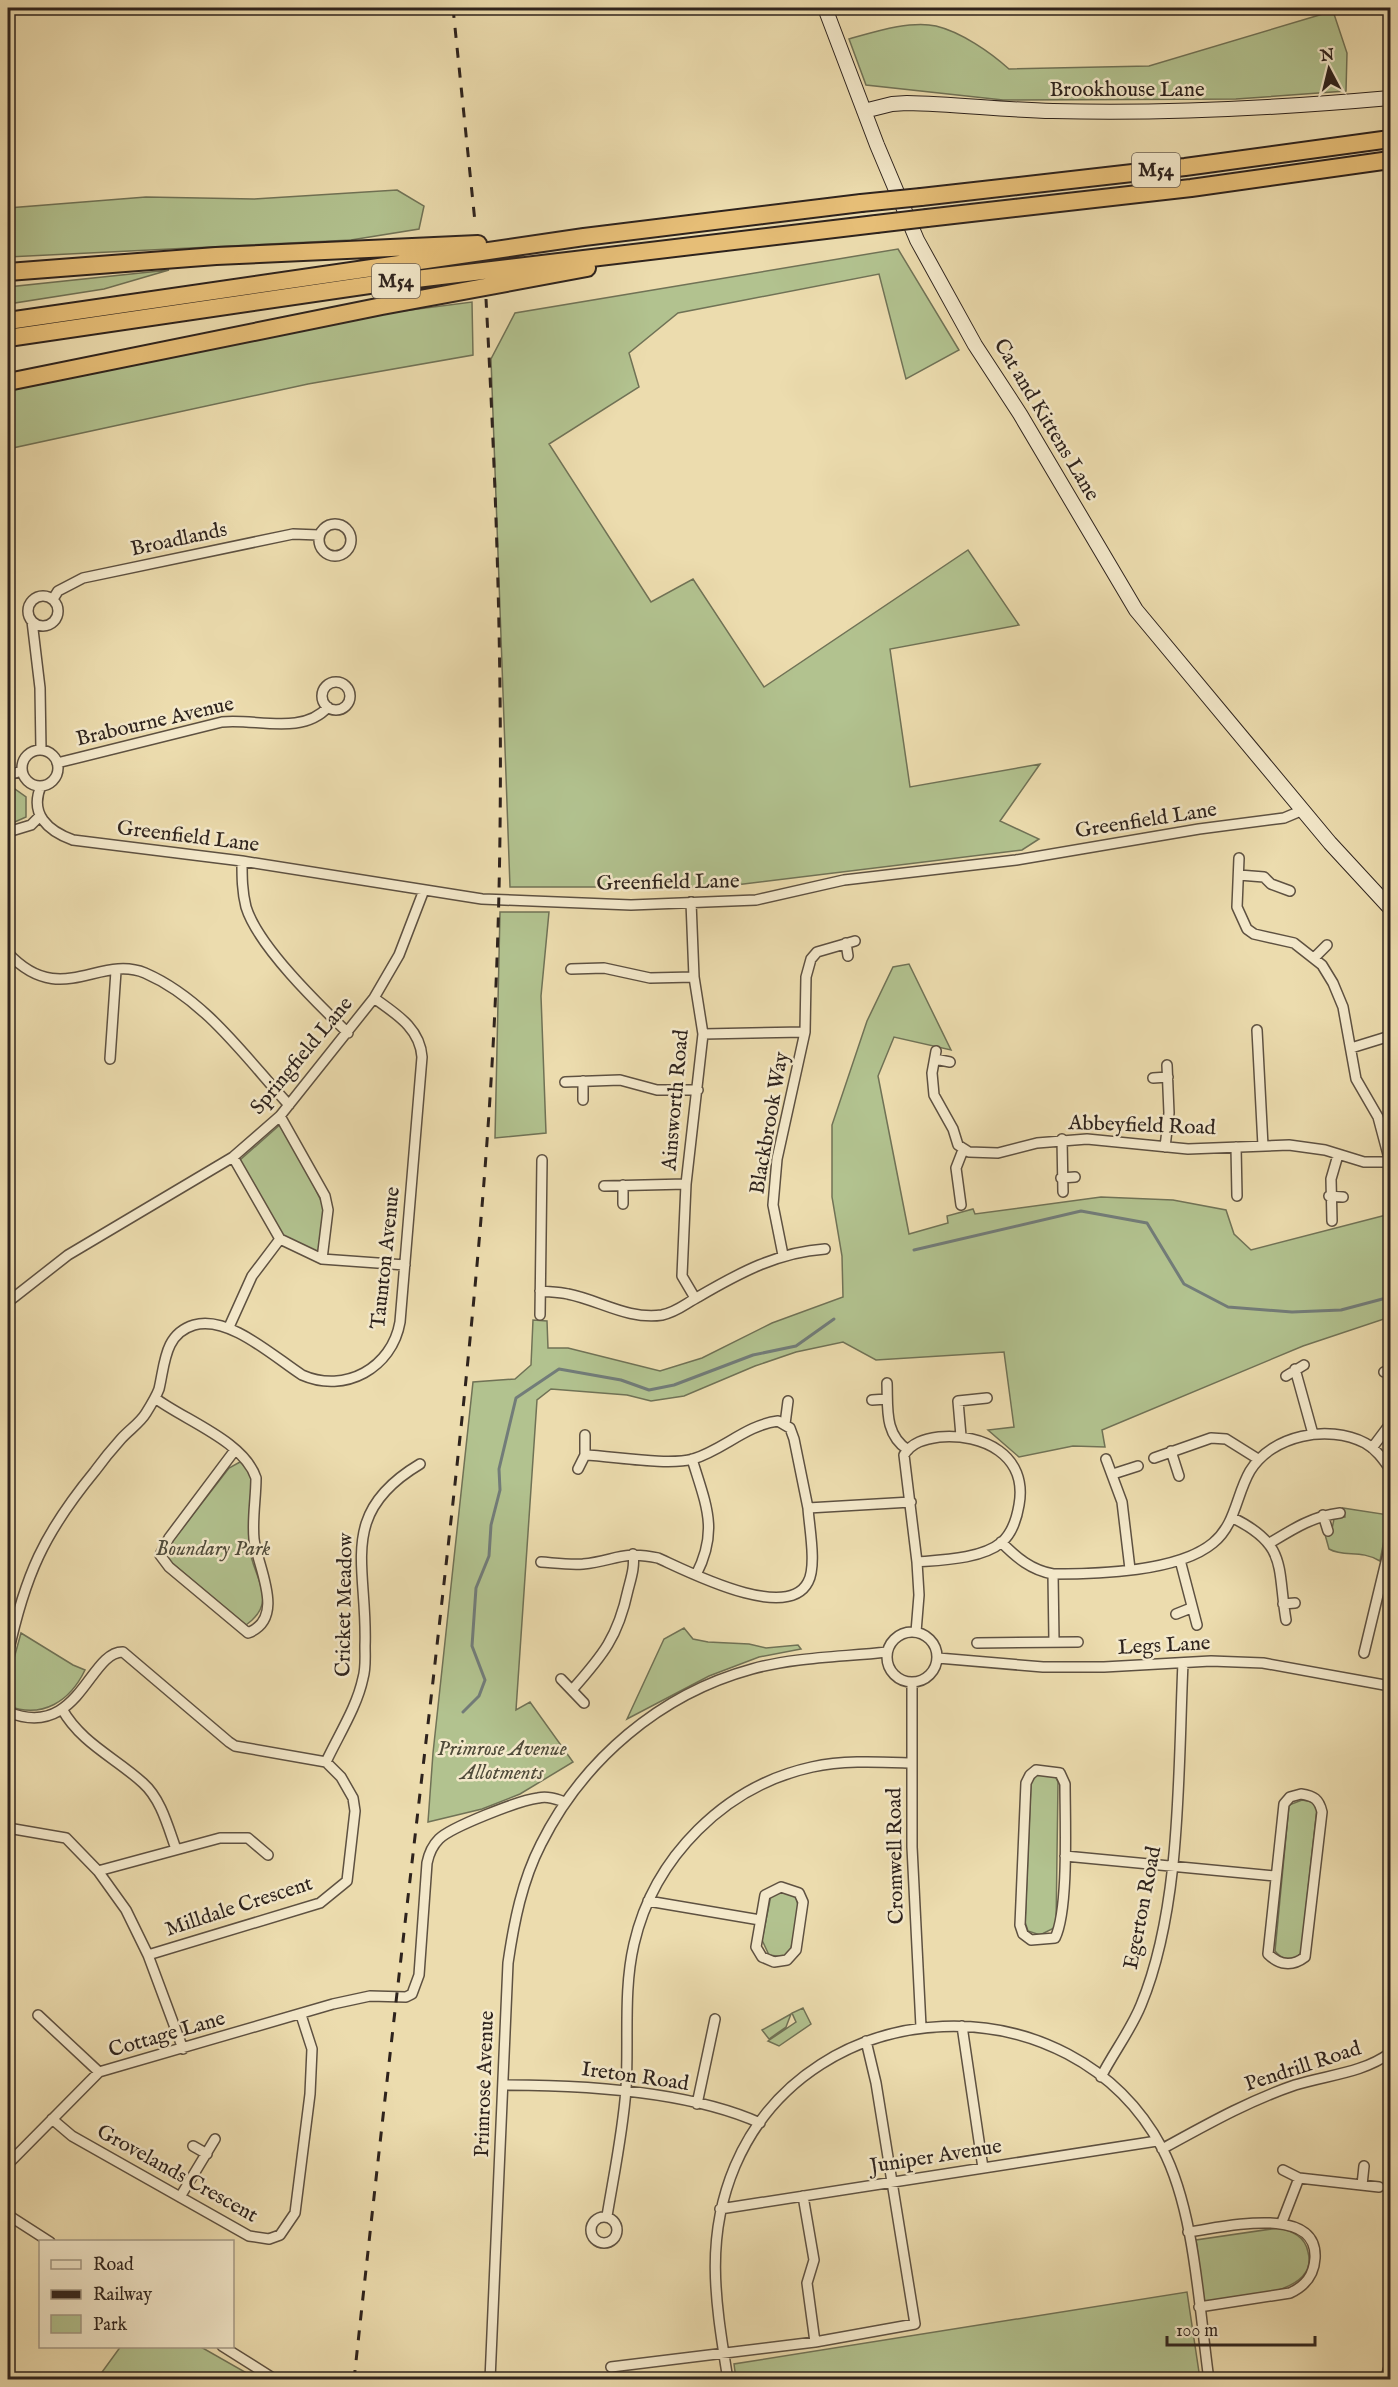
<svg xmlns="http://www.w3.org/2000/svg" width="1398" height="2387" viewBox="0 0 1398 2387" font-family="'IM FELL English',serif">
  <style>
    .green { fill: #b2c28f; stroke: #707256; stroke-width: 1.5 }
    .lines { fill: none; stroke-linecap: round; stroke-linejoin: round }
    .stream { stroke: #727c79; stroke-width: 3 }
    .street-casing { stroke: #5e5141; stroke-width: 12 }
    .secondary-casing { stroke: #2e231d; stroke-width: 16 }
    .highway-casing { stroke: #2e231d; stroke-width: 20 }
    .street { stroke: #f3e8ca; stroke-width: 9 }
    .secondary { stroke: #f3e8ca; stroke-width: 14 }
    .highway { stroke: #e6be77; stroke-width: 16 }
    .rail { stroke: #2e231d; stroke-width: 3; stroke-dasharray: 10 10; stroke-linecap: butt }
    .highway-bridge-casing { stroke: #2e231d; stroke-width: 20; stroke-linecap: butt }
    .highway-bridge { stroke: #e6be77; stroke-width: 16 }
    .labels { text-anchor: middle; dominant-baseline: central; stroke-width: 5; stroke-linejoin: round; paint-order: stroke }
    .shield { fill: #f3e8ca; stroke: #695e51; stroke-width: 1.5 }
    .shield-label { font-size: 20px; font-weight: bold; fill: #2e231d }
    .street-label { font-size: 21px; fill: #2e231d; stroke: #f3e8ca }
    .park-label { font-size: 21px; font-style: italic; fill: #4f4b3a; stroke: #f3e8ca }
  </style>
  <rect width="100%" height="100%" fill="#ecdcae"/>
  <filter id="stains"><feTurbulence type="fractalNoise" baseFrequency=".00333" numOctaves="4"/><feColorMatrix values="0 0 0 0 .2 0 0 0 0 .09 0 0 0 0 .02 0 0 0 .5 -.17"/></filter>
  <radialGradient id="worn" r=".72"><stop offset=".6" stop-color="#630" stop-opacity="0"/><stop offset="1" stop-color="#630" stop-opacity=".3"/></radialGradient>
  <!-- green -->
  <path class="green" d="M1333 11 1347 53 1346 91 1236 99 1003 100 866 85 849 39C874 32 911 20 936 26 961 32 990 52 1009 69L1149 66Z
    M397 190 424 206 419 229 351 240 8 257V208L146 197 254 199Z
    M898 249 959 350 906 379 879 274 678 313 629 353 639 387 549 444 651 602 693 579 764 687 968 550 1019 625 890 649 910 787 1040 764 1000 821 1039 839 1022 850 719 887H510L491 359 515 313Z
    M169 270 104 289 8 304V287Z
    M472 302 473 355 308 384 8 449V390L387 313Z
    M8 784 26 797V817L8 825Z
    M500 912H549L541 996 546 1133 495 1138Z
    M909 964 951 1050 894 1037 878 1076 909 1234 948 1223 947 1216 973 1209 975 1214 1101 1197 1173 1200 1226 1210 1234 1234 1251 1250 1390 1214V1317L1303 1346 1102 1430 1105 1447 1073 1446 1019 1457 988 1430 1014 1427 1004 1352 876 1360 843 1342 796 1352 755 1366 684 1396 651 1401 627 1395 551 1389 537 1400 516 1710 530 1702 573 1762 520 1794 482 1809 428 1822 433 1753 473 1382 515 1379 531 1365 533 1320 547 1321 548 1348H568L660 1371 702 1358 772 1323 843 1297 842 1256 832 1197V1125L867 1021 893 967Z
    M283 1122 325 1209 320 1254 281 1236 240 1160Z
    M240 1462 248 1469 252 1479C250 1501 248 1523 249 1545 251 1576 281 1600 246 1625L171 1562 167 1555 171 1543 229 1468Z
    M1343 1508 1389 1515 1380 1561C1360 1549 1345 1558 1329 1549L1324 1531 1332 1529 1334 1519 1345 1517Z
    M684 1628 693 1639 708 1642 749 1644 766 1648 798 1645 801 1649 759 1657 709 1676 627 1719 664 1639Z
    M21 1633 73 1665 85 1670C70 1701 43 1719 8 1706V1680Z
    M1045 1774 1055 1776 1058 1782 1056 1927 1040 1935 1028 1931 1025 1922 1031 1782 1037 1775Z
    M1302 1800 1313 1802 1317 1808 1301 1953 1296 1958C1287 1959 1281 1959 1275 1951L1289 1805Z
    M779 1890 796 1895 799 1911 790 1953 784 1957 769 1955 762 1940 771 1895Z
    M803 2008 811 2024 779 2046 768 2041 796 2022 792 2013Z
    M791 2014 786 2027 769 2039 762 2030Z
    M1278 2228C1292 2231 1305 2236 1308 2252 1320 2297 1233 2297 1204 2302L1196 2240Z
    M1187 2292 1200 2379H736L734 2364Z
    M121 2346 201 2347 257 2379H97Z"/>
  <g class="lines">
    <!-- stream -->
    <path class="stream" d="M914 1250 1081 1211 1147 1223 1184 1284 1228 1307 1292 1312 1341 1310 1390 1297
      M463 1712 479 1696 485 1680 472 1646 476 1588 489 1556 491 1525 500 1490 499 1469 516 1398 559 1369 621 1380 649 1390 674 1385 753 1355 796 1346 834 1319"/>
    <defs>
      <path id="street" d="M319 540a16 16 0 1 1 32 0a16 16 0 1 1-32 0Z
        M28 611a15 15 0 1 1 30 0a15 15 0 1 1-30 0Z
        M53 599 58 591 83 578 293 534 319 535
        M32 621 40 688 41 750
        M322 696a14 14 0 1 1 28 0a14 14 0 1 1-28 0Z
        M22 768a18 18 0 1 1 36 0a18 18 0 1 1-36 0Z
        M57 763 222 722C255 718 302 736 328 707
        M8 775 22 771
        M41 786C29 814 48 831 73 840L242 861 482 899 631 905 756 900 844 880 1016 860 1199 829 1284 818 1303 810
        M8 832 31 825 40 816
        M1239 858 1237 907 1247 929 1254 934 1294 943 1322 965 1333 983 1343 1007 1356 1079 1378 1117 1390 1162
        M242 861C242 877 242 891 246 907 258 946 318 1004 348 1033
        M1239 875 1264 877 1271 884 1290 891
        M691 902 694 977 703 1034 686 1184 682 1276 695 1298
        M846 943 848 956
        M8 953C60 1009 99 954 145 973 205 999 246 1058 289 1105
        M1314 958 1327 945
        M571 969 604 968 650 978 694 977
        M1257 1030 1263 1146
        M703 1034 805 1032
        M1351 1048 1390 1036
        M936 1051 932 1073 934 1095 953 1129 958 1145 969 1152 998 1153 1037 1143 1087 1139 1188 1149 1289 1145 1325 1150 1364 1162H1390
        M110 1059 116 971
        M935 1059 950 1062
        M1153 1078 1168 1077
        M583 1081V1100
        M565 1082 620 1080 657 1090H698
        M280 1116 325 1196 328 1210 322 1259
        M1062 1139 1063 1192
        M1165 1147 1169 1113 1167 1065
        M1236 1147 1237 1196
        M233 1157 280 1239 322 1259 405 1265
        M1061 1178 1075 1177
        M623 1185V1204
        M604 1186 686 1184
        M1329 1196 1343 1197
        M961 1205 956 1168 963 1150
        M1332 1221 1331 1179 1338 1155
        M783 1255 773 1205 777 1159 805 1032 806 977 811 959 817 952 855 941
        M540 1291C549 1292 559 1292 568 1294 599 1300 628 1320 662 1315 677 1312 685 1304 698 1297 739 1273 778 1252 825 1249
        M8 1302 68 1255 233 1157 280 1116 374 998 399 955 424 890
        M540 1315 542 1160
        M229 1327 252 1276 280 1239
        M1295 1369 1313 1434
        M1384 1372 1390 1370
        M1286 1376 1304 1365
        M887 1383C888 1408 884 1434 908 1450
        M155 1398C184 1420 244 1441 256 1478 256 1498 252 1519 254 1539 257 1566 287 1618 248 1633L169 1567 160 1555 169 1538 235 1450
        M872 1400 887 1399
        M785 1424 788 1401
        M961 1436 958 1401 987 1398
        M1372 1448 1390 1424
        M1171 1451 1179 1476
        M585 1455C613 1456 667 1466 693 1459 723 1450 746 1425 778 1421L790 1428 794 1439 808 1508
        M1154 1458 1211 1438 1226 1439 1258 1459
        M692 1459C706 1505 719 1530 696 1575
        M1106 1459 1122 1502 1130 1569
        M578 1469 585 1455V1435
        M1113 1474 1138 1466
        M1323 1515 1328 1531
        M1233 1518C1288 1545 1277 1567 1286 1620
        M1001 1542C1017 1558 1031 1570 1053 1574 1098 1574 1178 1572 1213 1543 1236 1524 1236 1495 1250 1471 1272 1435 1328 1424 1365 1443 1376 1449 1383 1459 1390 1469
        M1270 1543C1293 1529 1313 1516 1340 1513
        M1180 1560 1197 1625
        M541 1562C555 1563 569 1565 583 1564 615 1561 622 1550 658 1558 687 1571 787 1623 808 1582 817 1566 809 1526 808 1508L911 1502
        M1053 1574 1054 1641
        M1283 1604 1295 1603
        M1176 1614 1191 1608
        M887 1657a25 25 0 1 1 50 0a25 25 0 1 1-50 0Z
        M916 1632 919 1595 917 1562 904 1455C912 1442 925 1439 939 1437 983 1433 1028 1455 1019 1505 1017 1517 1012 1533 1002 1542 982 1559 942 1560 917 1562
        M977 1643 1078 1642
        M1364 1653 1390 1545
        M8 1654C25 1575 44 1533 95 1471 103 1460 112 1449 121 1439 129 1430 140 1423 146 1413 151 1405 156 1397 159 1389 165 1364 164 1334 194 1325 229 1315 274 1357 302 1375 345 1394 392 1368 400 1322L422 1057C420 1028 396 1014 374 998
        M938 1658 1043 1667H1104L1211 1661 1263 1663 1390 1686
        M561 1679 584 1703
        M912 1683V1847L921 2027
        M572 1690C603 1655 618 1637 628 1590 631 1578 635 1567 633 1554
        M62 1709C81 1743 116 1758 143 1783 161 1799 168 1827 176 1849
        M8 1712C79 1741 89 1651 123 1652L229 1742 235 1746 326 1762 341 1777 353 1798 355 1811 347 1881 320 1903 148 1955
        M326 1762C338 1736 357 1707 363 1678 366 1668 365 1657 365 1646 368 1566 336 1514 420 1464
        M1036 1770 1060 1773 1065 1784C1065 1819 1069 1910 1055 1938L1031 1940 1023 1934 1020 1925 1026 1783 1030 1775Z
        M1301 1794C1314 1796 1319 1799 1322 1812L1305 1957C1292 1967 1279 1965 1268 1954L1284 1804 1290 1797Z
        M8 1828 66 1838 98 1871 126 1910 148 1955 183 2049
        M1065 1856 1274 1876
        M98 1871 220 1838H248L268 1855
        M781 1887 799 1893 803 1902 796 1950 787 1960 774 1962 762 1957 756 1947 765 1895Z
        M648 1901 760 1920
        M38 2015 99 2072
        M962 2026 983 2168
        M1101 2077C1113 2053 1131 2030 1141 2005 1182 1906 1178 1770 1183 1663
        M503 2085C580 2085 689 2091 760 2123
        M697 2104 715 2019
        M52 2119 72 2136 249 2236 269 2239 280 2235 295 2213 310 2094 312 2049 301 2015
        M193 2146 207 2154
        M1162 2149C1206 2125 1248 2101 1295 2085 1327 2075 1363 2073 1390 2053
        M8 2164 99 2072 333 2004 370 1996 406 1997 412 1994 419 1975 427 1863C429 1853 432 1846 439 1839 451 1827 520 1800 538 1798 548 1796 556 1799 565 1802
        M1283 2170 1299 2178 1379 2187
        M1362 2185 1364 2166
        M803 2196 814 2260 807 2283 815 2342
        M180 2197 215 2139
        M720 2209 1157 2141
        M8 2215 50 2242
        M607 2216C614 2174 623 2131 626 2089 629 2041 623 1991 634 1944 654 1857 725 1786 812 1767 845 1760 879 1762 912 1763
        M591 2230a13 13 0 1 1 26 0a13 13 0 1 1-26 0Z
        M1282 2222 1299 2178
        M1188 2232C1221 2228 1318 2203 1315 2258 1314 2276 1305 2286 1290 2293L1199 2307
        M222 2346 276 2380
        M611 2367 815 2342 915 2324 876 2083 866 2041
        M490 2380 508 1963C514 1922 522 1881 541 1844 583 1760 660 1694 752 1669 795 1657 843 1657 887 1652
        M728 2380C716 2304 704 2239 735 2166 811 1988 1071 1978 1162 2148 1195 2210 1199 2309 1209 2380
        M1385 2380 1390 2364"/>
      <path id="secondary" d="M825 8 877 145 917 240 975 345 1020 414 1136 610 1330 843 1390 908
        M864 111 892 104 907 103C956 104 1004 110 1053 111 1166 114 1278 108 1390 98"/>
      <path id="highway" d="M921 197 1185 167 1390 139
        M927 218 1191 188 1390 160
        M8 272 216 256 478 244
        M8 321 584 237 861 203
        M8 338 383 283 876 224
        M8 382 382 306 587 268"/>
    </defs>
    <!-- street casing -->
    <use href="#street" class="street-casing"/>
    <!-- secondary casing -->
    <use href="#secondary" class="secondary-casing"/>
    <!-- highway casing -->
    <use href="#highway" class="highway-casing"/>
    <!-- street -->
    <use href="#street" class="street"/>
    <!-- secondary -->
    <use href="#secondary" class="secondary"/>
    <!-- highway -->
    <use href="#highway" class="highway"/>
    <!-- rail -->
    <path class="rail" d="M453 8 475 222
      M354 2380C379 2147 406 1914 433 1681 456 1476 480 1271 492 1065 507 810 500 553 486 299"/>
    <defs>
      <path id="highway-bridge" d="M861 203 921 197
        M876 224 927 218"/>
    </defs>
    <!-- highway-bridge casing -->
    <use href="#highway-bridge" class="highway-bridge-casing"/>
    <!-- highway-bridge -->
    <use href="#highway-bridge" class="highway-bridge"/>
  </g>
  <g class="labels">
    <!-- shield labels -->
    <g class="shield">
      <rect x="1132" y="153" width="48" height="34" rx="4.5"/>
      <rect x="372" y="264" width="48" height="34" rx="4.5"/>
    </g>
    <g class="shield-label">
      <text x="1156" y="170">M54</text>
      <text x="396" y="281">M54</text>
    </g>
    <!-- street labels -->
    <g class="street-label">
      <text x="1127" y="90">Brookhouse Lane</text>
      <text transform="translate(1046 420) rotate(59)">Cat and Kittens Lane</text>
      <text transform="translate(179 540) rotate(-12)">Broadlands</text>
      <text transform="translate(155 722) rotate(-13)">Brabourne Avenue</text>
      <text transform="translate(1146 821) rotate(-9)">Greenfield Lane</text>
      <text transform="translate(188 837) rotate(7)">Greenfield Lane</text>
      <text transform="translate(668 883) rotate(-1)">Greenfield Lane</text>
      <text transform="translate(302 1056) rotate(-50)">Springfield Lane</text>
      <text transform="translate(676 1100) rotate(-85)">Ainsworth Road</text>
      <text transform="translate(770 1123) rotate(-80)">Blackbrook Way</text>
      <text transform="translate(1142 1126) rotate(2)">Abbeyfield Road</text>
      <text transform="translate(386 1258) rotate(-84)">Taunton Avenue</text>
      <text transform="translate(345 1605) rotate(-89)">Cricket Meadow</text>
      <text transform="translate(1164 1646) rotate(-3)">Legs Lane</text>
      <text transform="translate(896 1856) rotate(-91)">Cromwell Road</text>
      <text transform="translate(239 1907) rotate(-18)">Milldale Crescent</text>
      <text transform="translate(1143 1908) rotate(-79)">Egerton Road</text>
      <text transform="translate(167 2035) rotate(-16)">Cottage Lane</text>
      <text transform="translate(1303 2067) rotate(-18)">Pendrill Road</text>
      <text transform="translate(635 2077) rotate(8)">Ireton Road</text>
      <text transform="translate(485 2084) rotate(-88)">Primrose Avenue</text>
      <text transform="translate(936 2157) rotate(-9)">Juniper Avenue</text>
      <text transform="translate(177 2174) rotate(29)">Grovelands Crescent</text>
    </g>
    <!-- park labels -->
    <g class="park-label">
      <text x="213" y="1549">Boundary Park</text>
      <text x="502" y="1749">Primrose Avenue<tspan x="502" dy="24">Allotments</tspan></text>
    </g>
  </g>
  <!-- margin -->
  <rect width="1398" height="2387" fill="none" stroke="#ecdcae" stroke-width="30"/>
  <rect x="9" y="9" width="1380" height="2369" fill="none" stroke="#2e231d" stroke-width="3"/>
  <rect x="15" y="15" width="1368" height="2357" fill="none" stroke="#2e231d" stroke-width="1.5"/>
  <!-- legend -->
  <rect x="39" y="2240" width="195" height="108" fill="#f3e8ca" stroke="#a49985" stroke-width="1.5"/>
  <rect x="51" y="2260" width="30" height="9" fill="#f3e8ca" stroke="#a49985" stroke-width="1.5"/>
  <text x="93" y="2270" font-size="18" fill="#2e231d">Road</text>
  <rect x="51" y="2290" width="30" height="9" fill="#2e231d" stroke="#a49985" stroke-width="1.5"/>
  <text x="93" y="2300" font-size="18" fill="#2e231d">Railway</text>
  <rect x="51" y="2315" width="30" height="18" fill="#b2c28f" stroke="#a49985" stroke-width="1.5"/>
  <text x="93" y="2330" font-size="18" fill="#2e231d">Park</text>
  <!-- north arrow -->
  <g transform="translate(1329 69) rotate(353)" stroke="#f3e8ca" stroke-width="4.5" paint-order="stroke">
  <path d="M0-4.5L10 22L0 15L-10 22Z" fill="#2e231d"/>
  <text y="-9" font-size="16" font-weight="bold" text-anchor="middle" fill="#2e231d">N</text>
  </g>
  <!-- scale -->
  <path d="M1167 2336v9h148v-9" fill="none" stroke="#2e231d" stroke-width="3"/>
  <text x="1176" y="2336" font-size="18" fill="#2e231d" stroke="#f3e8ca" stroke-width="4.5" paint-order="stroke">100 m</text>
  <rect width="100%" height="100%" filter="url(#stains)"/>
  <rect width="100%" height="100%" fill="url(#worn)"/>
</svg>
